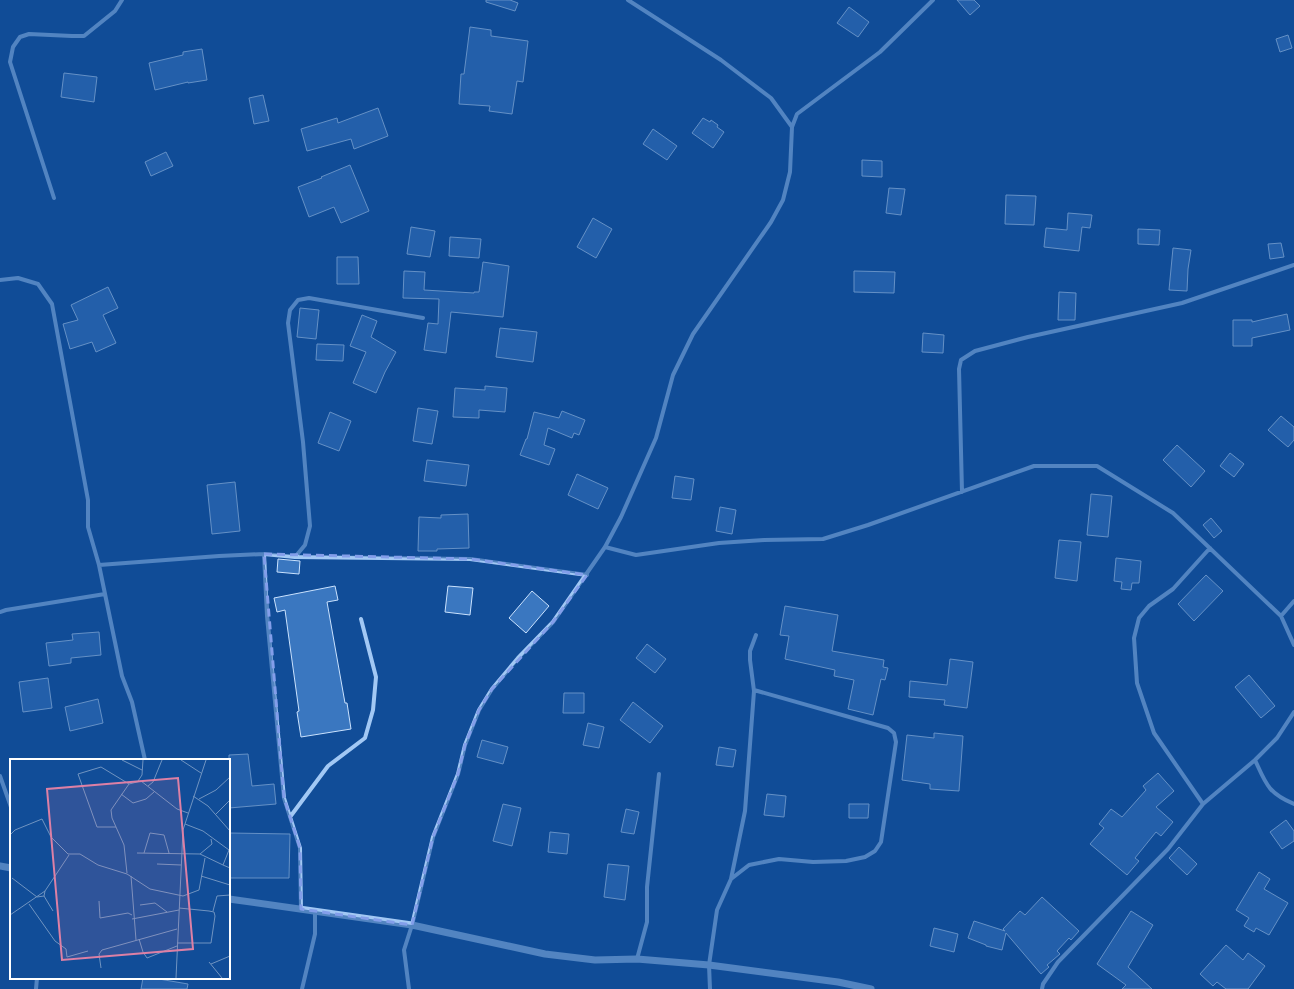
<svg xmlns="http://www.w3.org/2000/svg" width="1294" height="989" viewBox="0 0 1294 989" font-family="Roboto,sans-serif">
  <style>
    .building { fill: #3a77c0; stroke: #cae2fe }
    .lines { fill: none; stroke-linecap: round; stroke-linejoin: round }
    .minor { stroke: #a2c8f4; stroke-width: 4 }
    .tertiary { stroke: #a2c8f4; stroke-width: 7 }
    .marked { fill: none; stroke: #839eea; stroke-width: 3; stroke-dasharray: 8 5; stroke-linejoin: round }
    .inset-road { fill: none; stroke: #7094c1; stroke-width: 1 }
    .view { fill: #dd80a5; fill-opacity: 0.15; stroke: #dd80a5; stroke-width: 2 }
    .inset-edge { fill: none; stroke: #fff; stroke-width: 2 }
  </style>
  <rect width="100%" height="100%" fill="#114d98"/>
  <!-- building -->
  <path class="building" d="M486 0H510L518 3 515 11 486 2Z
    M957 0H974L980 6 970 15Z
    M849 7 869 22 858 37 837 23Z
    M470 27 491 30V36L528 41 523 82 517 81 512 114 489 111 490 106 459 104 461 74H464Z
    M1288 35 1292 48 1280 52 1276 39Z
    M202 49 207 80 188 83V82L155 90 149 63 183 55V52Z
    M64 73 97 77 94 102 61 97Z
    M263 95 269 121 254 124 249 98Z
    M378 108 388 136 354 149 351 139 307 151 301 129 337 118 338 123Z
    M703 118 710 122 711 120 718 125 717 127 724 132 713 148 692 133Z
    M653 129 677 146 667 160 643 144Z
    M166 152 173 166 151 176 145 162Z
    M862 160 882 161V177L862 176Z
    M350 165 369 211 341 223 334 207 309 217 298 187 322 178 321 177Z
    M889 188 905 189 901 215 886 213Z
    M1006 195 1036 196 1034 225 1005 224Z
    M1068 213 1092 215 1090 228 1082 227 1079 251 1044 247 1046 228 1067 230Z
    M593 218 612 229 596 258 577 247Z
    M411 227 435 231 430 257 407 254Z
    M1138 229 1160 230 1159 245 1138 244Z
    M450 237 481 239 479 258 449 256Z
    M1281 243 1284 257 1270 259 1268 244Z
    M1173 248 1191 250 1188 269 1187 291 1169 290Z
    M337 257H358L359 284H337Z
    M483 262 509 266 503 317 451 312 446 353 424 350 428 323 438 324 439 299 403 298 404 271 425 272 424 290 474 293V292H479Z
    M854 271 895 272 894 293 854 292Z
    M108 287 118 308 103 315 116 343 96 352 92 342 70 349 63 324 78 320 71 305Z
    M1059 292 1076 293 1075 320H1058Z
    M300 308 319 310 316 339 297 337Z
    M1287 314 1290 330 1252 338V346H1233V320H1252V322Z
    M362 315 377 321 371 337 396 352 385 372 376 393 353 383 366 352 350 346Z
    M500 328 537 332 533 362 496 357Z
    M923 333 944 335 943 353 922 352Z
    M317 344 344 345 343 361 316 360Z
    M485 386 507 388 505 412 479 410V418L453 417 455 388 485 390Z
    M418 408 438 411 432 444 413 441Z
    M562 411 585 420 579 435 574 433 572 438 548 428 544 445 555 449 549 465 520 455 526 439H527L534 412 559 418Z
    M330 412 351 421 339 451 318 443Z
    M1281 416 1294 427V440L1288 447 1268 430Z
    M1177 445 1205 471 1191 487 1163 460Z
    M1230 453 1244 464 1234 477 1220 466Z
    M427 460 469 465 466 486 424 481Z
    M577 474 608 488 598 509 568 495Z
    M675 476 694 479 691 500 672 498Z
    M235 482 240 531 212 534 207 485Z
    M1091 494 1112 496 1108 537 1087 535Z
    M720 507 736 510 732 534 716 531Z
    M468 514 469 548 437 549V551H418L419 517 441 518V515Z
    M1211 518 1222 531 1214 538 1203 525Z
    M1059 540 1081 542 1077 581 1055 578Z
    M1116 558 1141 561 1139 583H1132L1131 590 1121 589 1122 582 1114 581Z
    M278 559 300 561 299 574 277 572Z
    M1206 575 1223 591 1194 621 1178 604Z
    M335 586 338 600 327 602 345 703H347L351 729 301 737 297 712 299 711 285 610 277 612 274 598Z
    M448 586 473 588 470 615 445 612Z
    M532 591 549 606 526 633 509 618Z
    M785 606 838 615 832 651 884 660 883 667 888 668 885 680 881 679 873 715 848 709 854 680 834 676 835 670 785 659 789 636 780 635Z
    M99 632 101 655 71 658V663L49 666 46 643 73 640 72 634Z
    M647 644 666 659 655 673 636 658Z
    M950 659 973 662 967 708 944 705 945 700 909 697 910 681 947 685Z
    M1249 675 1275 706 1261 718 1235 687Z
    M48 678 52 708 23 712 19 682Z
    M564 693H584V713H563Z
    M98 699 103 723 70 731 65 707Z
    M633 702 663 726 650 743 620 720Z
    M588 723 604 727 599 748 583 745Z
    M934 733 963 736 959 791 930 789V784L902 780 907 735 934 738Z
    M482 740 508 747 503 764 477 757Z
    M719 747 736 750 733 767 716 765Z
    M248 754 252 786 274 784 276 804 229 808V755Z
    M1158 773 1174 791 1156 807 1173 822 1161 836 1156 832 1135 858 1139 861 1127 875 1090 844 1104 828 1099 824 1111 809 1122 817 1146 790 1143 786Z
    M767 794 786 796 784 817 764 815Z
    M503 804 521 808 512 846 493 841Z
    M849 804H869L868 818H849Z
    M626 809 639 812 634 834 621 832Z
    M1286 820 1294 831V841L1282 849 1270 832Z
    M550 832 569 834 567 854 548 852Z
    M229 833 290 834 289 878H229Z
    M1179 847 1197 864 1187 875 1169 858Z
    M608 864 629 866 625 900 604 897Z
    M1259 872 1270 879 1264 889 1288 903 1269 935 1256 928 1254 932 1244 926 1249 918 1236 910Z
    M1042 897 1079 931 1071 940 1069 938 1057 951 1060 954 1047 965 1049 967 1041 974 1006 933 1002 950 986 946V945L968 938 974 921 1005 931 1003 929 1020 911 1025 915Z
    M1131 911 1153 925 1128 967 1152 989H1122L1126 985 1097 964Z
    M934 928 958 934 954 952 930 946Z
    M1226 945 1243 960 1248 953 1265 966 1248 989H1226L1217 982 1213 986 1200 974Z
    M143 978H153L188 984 187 989H141Z"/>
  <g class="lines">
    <!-- minor -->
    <path class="minor" d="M628 0 721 60 771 98 792 127
      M54 198 10 62 13 47 20 37 29 34 72 36H84L115 11 122 0
      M0 280 18 278 38 284 52 304 88 500V527L99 565 122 676 132 702 145 760
      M962 492 959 369 961 360 975 351 1028 337 1182 303 1294 265
      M605 547 636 555 719 543 764 540 823 539 868 525 1034 466H1097L1173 513 1281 616 1294 645
      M264 554 267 616 284 798 300 848 301 909
      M295 557 305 545 310 526 303 442 288 323 290 310 298 300 309 298 423 318
      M99 565 219 556 264 554 295 557 470 559 587 575
      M0 612 6 610 105 594
      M1281 616 1294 601
      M1255 760C1266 784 1268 793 1294 804
      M0 776 11 807
      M1203 804 1154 733 1137 683 1134 638 1139 618 1149 606 1173 589 1210 548
      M290 817 328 766 365 738 373 710 376 677 361 619
      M731 879 749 865 779 859 813 862 846 861 865 857 875 851 881 842 896 742 894 733 888 728 754 690
      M637 959 647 922V887L659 774
      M36 989 37 978
      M302 989 315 934V911
      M409 989 404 950 412 925 433 837 458 774 465 745 479 710 492 689 518 658 553 622 605 547 621 517 656 438 673 375 693 334 771 222 783 200 790 172 792 127 797 114 880 52 933 0
      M710 989 709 965 717 910 731 879 745 811 754 691 750 660V651L756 635
      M1042 989 1043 984 1058 962 1168 849 1203 804 1255 760 1277 738 1294 712"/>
    <!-- tertiary -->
    <path class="tertiary" d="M0 866 11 868
      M229 899 412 925 545 954 595 960 637 959 709 965 838 982 871 989"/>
  </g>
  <!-- marked area -->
  <path d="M0 0H1294V989H0ZM264 554 470 559 587 575 553 622 492 689 479 710 465 745 458 774 433 837 412 925 301 909 300 848 284 798Z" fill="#114d98" fill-opacity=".55" fill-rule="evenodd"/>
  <path class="marked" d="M264 554 470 559 587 575 553 622 492 689 479 710 465 745 458 774 433 837 412 925 301 909 300 848 284 798Z"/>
  <!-- overview -->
  <g transform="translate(10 759)">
    <rect width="220" height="220" fill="#114d98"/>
    <path class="inset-road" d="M112 1 132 11M171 1 191 14M128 22 132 16 133 1M138 27 143 23 152 1M111 35 123 44 136 40 144 33M183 37 198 47 220 72M189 40 206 31 220 18M206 55 220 41M175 65 193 72 219 91 213 106 220 109M106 68H87L68 15 91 8 119 25M0 76 5 71 32 60 41 78 58 95H70L88 106 117 115 140 130 173 137 189 131 195 99M127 94 190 95 213 106M134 94 140 74 154 76 159 94M190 95 202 85 201 80M147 105 171 106M117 114 114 86 102 59 101 51 119 25 131 22 167 50 178 54M121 117 126 181M191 117 220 126M2 119 27 138 34 137 35 132M34 137 43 152M89 142 90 159 118 154 122 156M19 145 45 182 56 190 57 198 78 192M130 146 145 144 157 153M203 152 207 137 220 136M0 156 35 132 59 96M122 160 169 151M129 180 133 193 137 199 167 187M167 184H201L205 157 204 153 199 152 169 149M199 203 212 219M201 205 220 197M91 209 89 195 92 191 167 170M166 219 173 71 196 1"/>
    <path class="view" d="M168 19 183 190 52 201 37 30Z"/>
    <rect width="220" height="220" class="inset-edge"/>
  </g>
</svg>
